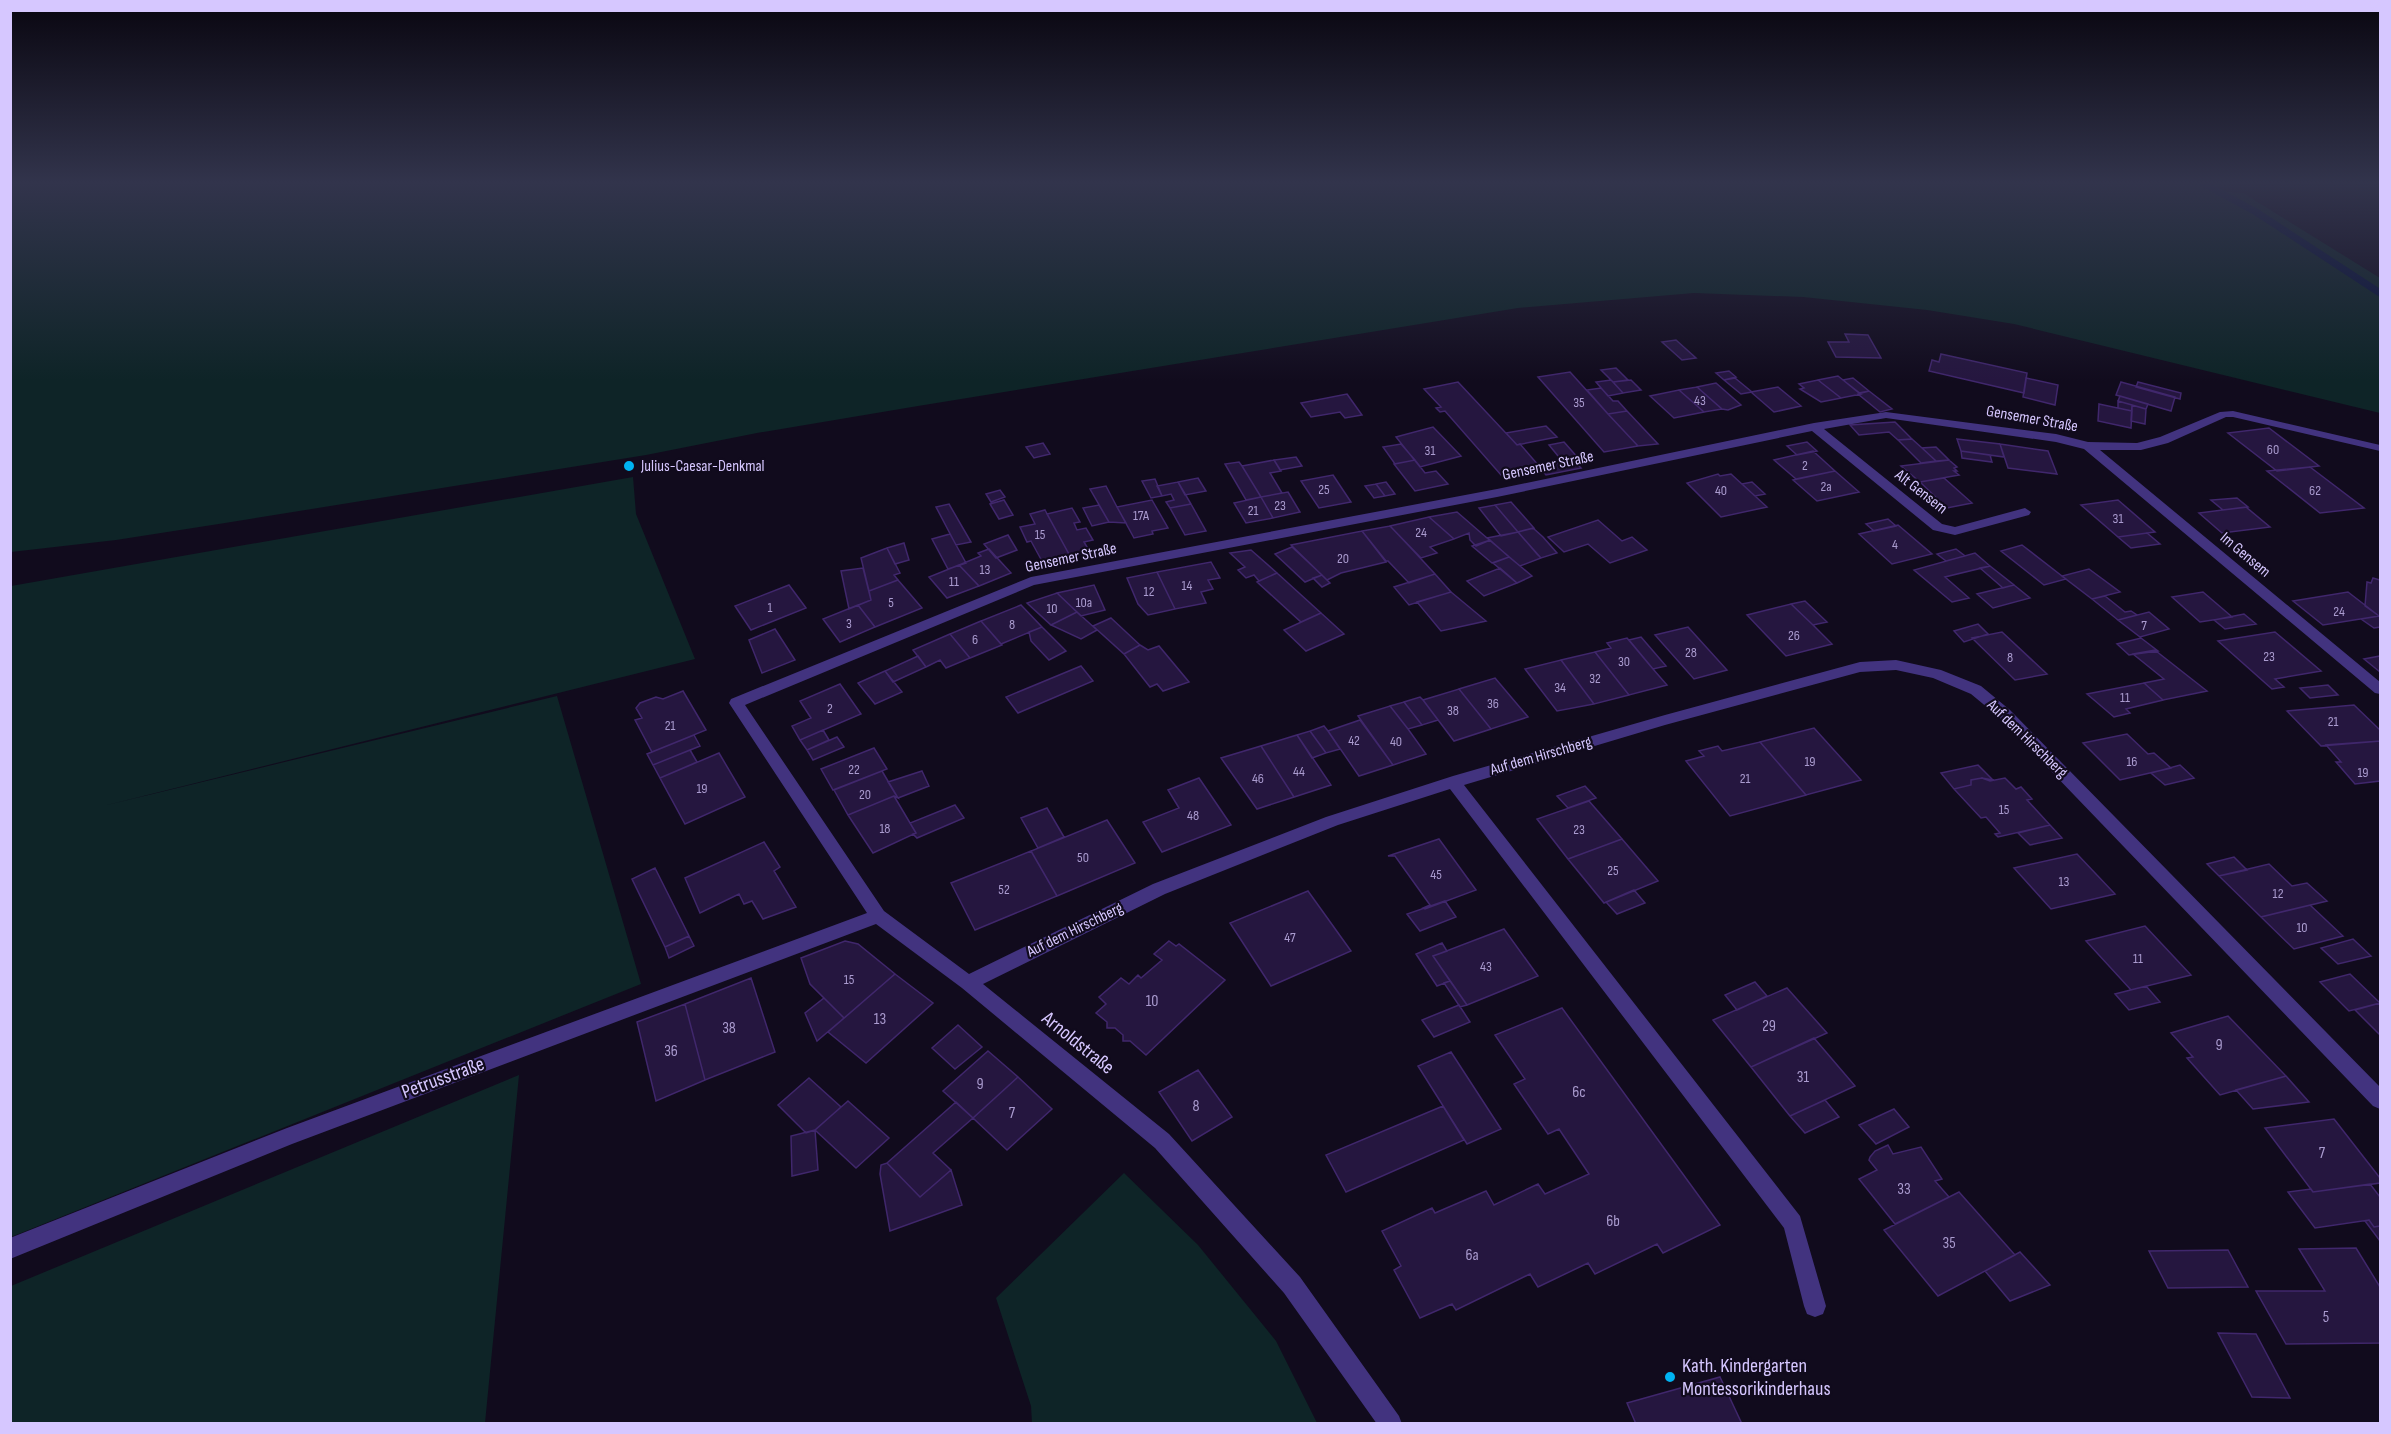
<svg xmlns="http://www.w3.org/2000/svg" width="2391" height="1434" viewBox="0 0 2391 1434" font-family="'Sofia Sans Condensed',sans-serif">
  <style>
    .green { fill: #0e2427 }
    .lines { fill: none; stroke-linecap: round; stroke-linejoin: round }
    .stream { stroke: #07113a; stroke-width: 7 }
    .building { fill: #25163f; stroke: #40276c; stroke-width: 1.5 }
    .minor { fill: #42337f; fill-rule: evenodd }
    .poi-dot { fill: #00b3f2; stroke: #110b1d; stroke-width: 2 }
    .labels { text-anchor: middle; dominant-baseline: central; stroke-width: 4.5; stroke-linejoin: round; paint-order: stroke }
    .number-label { font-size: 14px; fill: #aa9bcf }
    .street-label { font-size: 16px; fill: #d6c7ff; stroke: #110b1d }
    .poi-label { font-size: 16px; fill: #d6c7ff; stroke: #110b1d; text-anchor: start }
    .near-number-label { font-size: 16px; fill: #aa9bcf }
    .near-street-label { font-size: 20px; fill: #d6c7ff; stroke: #110b1d }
    .near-poi-label { font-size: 20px; fill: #d6c7ff; stroke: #110b1d; text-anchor: start }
  </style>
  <rect width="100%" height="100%" fill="#110b1d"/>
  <!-- green -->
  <path class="green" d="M10 181H2255L2210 187 2217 191 2243 193 2380 278V413L2014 324 1927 310 1803 297 1694 293 1518 308 918 406 757 433 646 455 225 523 116 540 11 552Z
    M633 477 636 514 695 659 103 806 557 696 641 984 11 1237V586Z
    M519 1075 485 1423H11V1286Z
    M1124 1173 1198 1245 1276 1341 1317 1423H1032L1031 1406 996 1298Z"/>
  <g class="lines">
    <!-- stream -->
    <path class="stream" d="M2199 181 2256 212 2380 293"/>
  </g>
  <!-- building -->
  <path class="building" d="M1845 334 1868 335 1881 358 1836 357 1828 342H1849Z
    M1676 340 1696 358 1682 360 1662 342Z
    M1941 354 2027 373 2024 393 1929 371 1932 360 1939 362Z
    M1616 368 1628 380 1613 382 1601 370Z
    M1729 371 1736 377 1724 380 1716 373Z
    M1570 372 1608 414 1638 446 1604 452 1538 377Z
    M1838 376 1843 380 1861 394 1841 398 1818 380Z
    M1735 378 1752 392 1741 394 1724 380Z
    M1853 378 1869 391 1859 393 1843 380Z
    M2026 378 2058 385 2055 405 2023 397Z
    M1611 380 1613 382 1623 393 1608 396 1596 382Z
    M1631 380 1641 390 1623 393 1613 382Z
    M1818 380 1841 398 1821 402 1800 389 1804 388 1799 384Z
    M1458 382 1517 445 1520 444 1539 466 1501 475 1445 411 1440 412 1436 408 1441 407 1424 389Z
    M2121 382 2175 397 2171 411 2116 395Z
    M2138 382 2181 393 2180 399 2136 387Z
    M1716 383 1741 405 1728 410 1722 409 1697 387Z
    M1697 387 1722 409 1704 412 1679 390Z
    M1778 387 1801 406 1774 412 1751 392Z
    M1601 388 1613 401H1618L1627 411 1608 414 1587 390Z
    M1679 390 1704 412 1674 418 1650 396Z
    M1869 391 1892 409 1880 412 1858 394Z
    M1347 394 1362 415 1345 418 1340 412 1311 417 1301 403Z
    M2120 396 2148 404 2146 409 2118 401Z
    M2118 401 2132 405V411L2118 408Z
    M2099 404 2132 411 2131 428 2098 421Z
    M2132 405 2146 409 2145 424 2131 421Z
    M1627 411 1658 444 1638 446 1608 414Z
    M1895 422 1912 439 1898 440 1889 432 1859 435 1850 425Z
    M1546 426 1557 437 1517 445 1506 433Z
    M1433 427 1461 456 1420 467 1396 437Z
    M2269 428 2319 466 2277 471 2228 433Z
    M1912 439 1922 448 1936 461 1921 463 1898 440Z
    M1957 439 2000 444 2004 457 1961 451Z
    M1564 442 1579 459 1573 460 1581 468 1546 475 1539 466 1563 462 1549 445Z
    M1807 442 1817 451 1797 455 1787 446Z
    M1043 443 1050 454 1034 458 1026 447Z
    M1401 444 1415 460 1395 464 1383 447Z
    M2000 444 2048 451 2057 474 2008 468Z
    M1936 447 1949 460 1936 461 1922 448Z
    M1813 451 1835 471 1796 479 1774 460Z
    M1961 451 1990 455 1992 462 1962 458Z
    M1296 457 1302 466 1280 470 1274 460Z
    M1274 460 1281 471 1270 473 1282 493 1261 497 1242 466Z
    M1415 460 1425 473 1436 471 1448 484 1415 491 1394 464Z
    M1949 460 1957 467 1954 468 1957 471H1954L1959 475 1920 482 1901 466Z
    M1239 462 1242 466 1261 497 1246 500 1225 464Z
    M2310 467 2364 508 2320 513 2267 471Z
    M1835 471 1859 492 1817 501 1793 480Z
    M1718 474 1720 476 1731 474 1767 507 1721 517 1687 483Z
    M1333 475 1351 502 1319 508 1301 481Z
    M1198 478 1206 491 1185 495 1178 482Z
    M1944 478 1972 503 1947 508 1920 482Z
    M1155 479 1162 496 1151 498 1142 481Z
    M1178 482 1191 504 1170 508 1166 502 1174 500 1171 494 1162 496 1157 486Z
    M1386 482 1395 494 1385 496 1376 484Z
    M1752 482 1765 494 1755 496 1742 484Z
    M1376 484 1385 496 1374 498 1365 486Z
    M1106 486 1117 507 1126 523 1109 522 1090 489Z
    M1000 490 1005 497 991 502 986 494Z
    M1288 492 1300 512 1273 518 1261 497Z
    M1261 497 1273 518 1246 523 1234 503Z
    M2237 498 2248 507 2223 510 2211 500Z
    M1004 500 1013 515 999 519 990 504Z
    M1152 500 1168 528 1152 531 1153 534 1134 538 1117 507Z
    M2118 500 2155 532 2118 537 2081 505Z
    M1511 502 1534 528 1518 532 1495 505Z
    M949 504 971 542 956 545 936 507Z
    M1191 504 1206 531 1185 535 1170 508Z
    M1099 505 1109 522 1092 526 1083 508Z
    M1495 505 1518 532 1501 536 1479 508Z
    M2246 507 2270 527 2222 533 2199 513Z
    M1072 508 1080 522 1074 523 1077 530 1086 528 1093 540 1084 542 1090 552 1070 556 1047 514Z
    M1045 510 1070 556 1043 563 1031 541 1027 542 1020 527 1035 524 1030 514Z
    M1457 512 1487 538 1490 540 1476 546 1470 540 1469 533 1454 539 1429 517Z
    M1429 517 1454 539 1430 547 1437 553 1421 558 1390 526Z
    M1888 519 1896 526 1874 531 1866 524Z
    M1598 520 1622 541 1632 537 1647 550 1610 563 1588 544 1564 552 1548 537Z
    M1898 525 1932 554 1892 564 1859 534Z
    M1390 526 1410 547 1435 574 1409 583 1388 561H1386L1362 531Z
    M1533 528 1543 537 1557 553 1541 558 1518 532Z
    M1362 531 1386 562 1341 573 1327 580 1291 545Z
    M1518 532 1537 554 1541 558 1520 566 1487 538Z
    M2147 533 2160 544 2131 548 2118 537Z
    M950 534 966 563 948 569 932 539Z
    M1008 535 1017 550 996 558 984 544Z
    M1490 540 1509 557 1492 563 1472 546Z
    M904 543 909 560 895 564 887 548Z
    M2022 545 2062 576 2066 579 2044 585 2001 551Z
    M1292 547 1322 575 1305 582 1275 554Z
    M887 548 900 573 894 575 898 580 869 591 861 558Z
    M989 549 1011 573 979 586 959 565 981 556 978 553Z
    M1956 549 1965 556 1946 561 1937 554Z
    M1251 550 1277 573 1259 581 1254 575 1246 578 1238 570 1245 567 1230 553Z
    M1975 553 1990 566 1945 577 1969 598 1952 602 1914 570Z
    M1509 557 1520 566 1532 576 1517 583 1493 563Z
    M1211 562 1220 578 1208 580 1213 589 1201 592 1206 603 1175 609 1157 572Z
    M959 565 979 586 947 598 929 577Z
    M1990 566 2014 585 2003 588 1980 568Z
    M863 568 871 600 849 609 841 571Z
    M1500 568 1517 583 1484 596 1467 581Z
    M2089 569 2120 592 2092 599 2062 576Z
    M1157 572 1175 609 1148 615 1138 604 1127 578Z
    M1277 573 1321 613 1301 622 1257 582Z
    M1435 574 1451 592 1409 605 1394 587Z
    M1322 575 1330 583 1322 587 1313 578Z
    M2373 578 2380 580V627L2374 628 2361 619 2379 616 2365 606 2367 582 2371 583Z
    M898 580 922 608 875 627 858 605 871 600 869 591Z
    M789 585 806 608 751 630 735 606Z
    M1094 585 1105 610 1081 616 1057 593Z
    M2014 585 2030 598 1993 608 1977 594Z
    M1451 592 1486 621 1441 631 1417 602Z
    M2203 592 2231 616 2232 617 2200 622 2172 597Z
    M2348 592 2379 616 2323 625 2293 601Z
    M1057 593 1077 612 1051 625 1027 603Z
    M2105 596 2125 612 2131 611 2137 615 2118 620 2092 599Z
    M1805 601 1827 622 1813 625 1791 604Z
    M1791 604 1813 625 1832 644 1786 656 1747 615Z
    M858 605 875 627 840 642 823 619Z
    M1021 605 1042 627 1001 644 981 621Z
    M1077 612 1097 630 1081 639 1051 625Z
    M2149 612 2169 629 2140 637 2118 620Z
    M1321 613 1344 634 1306 651 1284 630Z
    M2244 614 2256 624 2225 629 2214 620Z
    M1111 618 1140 645 1124 654 1093 626Z
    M981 621 1002 645 970 658 950 634Z
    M1978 624 1988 634 1964 642 1954 631Z
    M1042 627 1066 651 1049 660 1031 641 1029 632Z
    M1688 627 1727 670 1694 679 1655 635Z
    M775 629 795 660 762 673 749 640Z
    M2002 632 2047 674 2015 680 1972 638Z
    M2275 632 2321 671 2275 679 2284 687 2272 689 2218 641Z
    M950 634 970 658 946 668 940 660 926 667 913 650Z
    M1641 637 1666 666 1653 669 1629 640Z
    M1627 638 1653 669 1667 685 1629 695 1595 652 1611 648 1607 643Z
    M2141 638 2158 651 2129 655 2117 644Z
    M1140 645 1148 650 1159 646 1189 682 1163 691 1157 684 1150 687 1124 654Z
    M2155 650 2156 651 2207 691 2163 700 2144 683 2164 679 2133 654Z
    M1595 652 1629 695 1594 704 1561 660Z
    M918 656 926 667 893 682 885 671Z
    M2380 656V672L2364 659Z
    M1561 660 1594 704 1557 711 1525 669Z
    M1081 666 1093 681 1018 713 1006 697Z
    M885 671 902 692 875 704 858 683Z
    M1495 678 1528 717 1491 729 1459 689Z
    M2144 683 2163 700 2126 709 2130 713 2114 717 2087 694Z
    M840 684 861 714 800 740 792 726 811 718 800 701Z
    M2328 685 2338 695 2310 698 2300 688Z
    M1459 689 1491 729 1454 741 1423 700Z
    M683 691 706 730 652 752 635 720 642 718 636 708 640 703 656 697 663 699Z
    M1420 697 1423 700 1438 720 1422 725 1404 702Z
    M1404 702 1422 725 1408 729 1390 706Z
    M2354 705 2380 730V741L2321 746 2287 711Z
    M1390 706 1408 729 1426 754 1393 765 1358 716Z
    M1360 720 1393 765 1359 776 1328 731Z
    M1324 726 1328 731 1340 749 1326 753 1310 731Z
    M1814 728 1861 780 1806 795 1760 742Z
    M823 730 829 740 807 750 800 740Z
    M1310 731 1326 753 1312 758 1297 735Z
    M2127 734 2148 754 2154 753 2171 768 2120 780 2083 743Z
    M694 735 700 746 653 765 647 754Z
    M1297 735 1331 785 1294 797 1261 746Z
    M837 737 844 747 813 760 807 750Z
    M2380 741V781L2355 784 2336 762H2341L2326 745Z
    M1760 742 1806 795 1730 816 1686 761 1704 756 1699 751 1718 746 1722 751Z
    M1261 746 1294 797 1257 809 1221 758Z
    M874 748 887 769 833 790 821 769Z
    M690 750 697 762 660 778 653 765Z
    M719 753 745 797 685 824 660 778Z
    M1978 765 1993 780 1982 778 1971 780V785L1954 789 1941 773Z
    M2180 765 2194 778 2165 785 2151 773Z
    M882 771 898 798 894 796 848 815 834 790Z
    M922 771 929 786 898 798 888 782Z
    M1199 778 1231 825 1162 852 1143 822 1179 808 1168 790Z
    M1982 778 1990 781 2005 778 2016 789 2021 787 2032 799 2027 800 2050 825 1998 837 1995 834 2000 833 1986 817 1981 818 1954 789 1971 785V780Z
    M1585 786 1596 798 1568 808 1557 796Z
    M894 796 916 833 873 853 848 815Z
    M1589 801 1622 839 1568 859 1537 819Z
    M955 805 964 818 917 838 913 834 916 833 910 823Z
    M1047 808 1064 837 1038 848 1021 818Z
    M1107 820 1135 863 1057 896 1031 851Z
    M2050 825 2062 838 2030 845 2018 833Z
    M1439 839 1476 890 1425 909 1423 908 1430 905 1395 856H1388Z
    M1622 839 1658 881 1604 903 1568 859Z
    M764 842 780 867 774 871 796 907 763 919 752 901 744 904 739 894 700 913 685 878Z
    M1031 851 1057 896 975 930 951 883Z
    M2077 854 2115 894 2051 909 2014 868Z
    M2234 857 2247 870 2219 876 2207 864Z
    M2269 864 2292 886 2307 883 2327 901 2261 917 2219 876Z
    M655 868 689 936 665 947 632 879Z
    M1634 890 1645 903 1617 914 1606 902Z
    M1308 891 1351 951 1271 986 1230 923Z
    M1445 901 1456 917 1420 931 1407 914Z
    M2310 905 2343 936 2294 949 2261 917Z
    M2145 926 2191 975 2131 990 2086 941Z
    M1504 929 1538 976 1467 1005 1433 956Z
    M689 936 694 946 669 958 665 947Z
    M2353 939 2371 956 2338 964 2321 948Z
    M845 941 858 944 895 974 844 1018 810 984 801 958Z
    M1169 941 1176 946 1179 944 1225 980 1146 1055 1130 1041H1123V1035L1115 1028H1107V1022L1096 1013 1106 1004 1099 997 1121 978 1129 984 1138 975 1141 978 1162 960 1154 954Z
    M1442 943 1447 951 1433 956 1450 981 1437 986 1416 954Z
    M895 974 933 1003 866 1063 828 1032Z
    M2350 974 2380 1003 2349 1011 2320 982Z
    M751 978 775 1052 705 1080 685 1004Z
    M1450 981 1467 1005 1460 1007 1444 983Z
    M1755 982 1767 996 1737 1010 1725 995Z
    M2146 986 2160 1002 2129 1010 2115 994Z
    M1787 988 1827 1033 1751 1067 1713 1020Z
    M824 998 844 1018 817 1041 805 1013Z
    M2380 1003V1035L2355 1010Z
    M685 1004 705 1080 656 1101 637 1022Z
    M1459 1005 1470 1022 1434 1037 1422 1020Z
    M1562 1008 1720 1225 1663 1253 1657 1244 1595 1274 1588 1263 1538 1287 1530 1274 1456 1310 1452 1304 1420 1318 1394 1270 1401 1266 1382 1231 1432 1208 1435 1213 1486 1191 1494 1205 1538 1184 1545 1194 1589 1174 1559 1129 1548 1134 1514 1084 1525 1079 1495 1035Z
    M2228 1016 2286 1076 2220 1095 2187 1058 2193 1057 2171 1033Z
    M958 1025 982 1047 955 1069 932 1048Z
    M1814 1038 1855 1086 1790 1116 1751 1067Z
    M988 1051 1018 1077 973 1118 943 1091Z
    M1451 1052 1501 1129 1467 1144 1418 1066Z
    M1198 1070 1232 1117 1192 1141 1159 1092Z
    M2286 1076 2309 1102 2253 1109 2236 1090Z
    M1018 1077 1052 1109 1007 1150 973 1118Z
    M809 1078 841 1107 815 1130 806 1133 778 1105Z
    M1825 1100 1839 1117 1805 1133 1790 1116Z
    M848 1101 889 1138 856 1168 815 1130Z
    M956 1102 973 1118 933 1153 951 1170 920 1197 887 1163Z
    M1443 1106 1464 1140 1346 1192 1326 1155Z
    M1894 1109 1909 1127 1876 1144 1859 1125Z
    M2334 1119 2380 1178V1183L2313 1192 2265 1128Z
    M815 1130 818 1170 792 1176 791 1136Z
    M1888 1145 1893 1154 1921 1147 1942 1179 1935 1181 1949 1197 1895 1224 1859 1179 1877 1170 1869 1160 1870 1157 1875 1151Z
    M887 1163 920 1197 951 1170 962 1205 890 1231 880 1174 881 1165Z
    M2370 1184 2380 1197V1226L2374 1227 2369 1220 2315 1228 2288 1192 2311 1189 2313 1192Z
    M1959 1192 2015 1255 1938 1296 1884 1230Z
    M2369 1220 2374 1227 2380 1226V1241L2365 1221Z
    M2356 1248 2380 1287V1343L2286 1344 2256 1291H2325L2299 1249Z
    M2228 1250 2248 1287 2168 1288 2149 1251Z
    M2020 1252 2050 1285 2010 1301 1985 1271Z
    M2218 1333 2256 1334 2290 1398 2252 1397Z
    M1720 1377 1742 1424H1636L1627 1403Z"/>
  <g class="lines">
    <!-- minor -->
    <path class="minor" d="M2233 411 2380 445V451L2233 417H2226L2168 443 2141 450H2100L2380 682V694L2375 693 2084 449 2056 442 1886 418 1824 429 1942 524 1955 527 2025 508 2031 512 2029 515 1955 535 1933 530 1812 431 1497 497 1034 585 745 705 884 911 969 974 1153 884 1326 817 1453 776 1665 715 1860 662 1896 660 1941 670 1981 686 2010 710 2380 1087V1109L2373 1106 2000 718 1971 694 1933 678 1896 670 1860 672 1665 725 1464 785 1800 1216 1826 1306 1823 1314 1815 1317 1807 1314 1804 1306 1784 1228 1450 789 1338 825 1165 894 983 984 1169 1134 1300 1277 1399 1416 1402 1424H1377L1284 1293 1155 1148 962 988 876 924 292 1144 10 1259V1238L287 1128 867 913 729 703 731 699 1031 577 1497 489 1814 423 1886 412 2056 434 2088 442 2137 443 2160 437 2220 412Z"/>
  </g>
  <!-- sky -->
  <linearGradient id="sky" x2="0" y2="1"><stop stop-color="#090610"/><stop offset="0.48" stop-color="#32344c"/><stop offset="1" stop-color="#32344c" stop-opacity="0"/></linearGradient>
  <rect width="2391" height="381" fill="url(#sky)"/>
  <!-- markers -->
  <g class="poi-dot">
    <circle cx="629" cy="466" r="6"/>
    <circle cx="1670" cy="1377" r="6"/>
  </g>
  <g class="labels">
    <!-- number labels -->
    <g class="number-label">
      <text x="1700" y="400">43</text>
      <text x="1579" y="402">35</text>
      <text x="2273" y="449">60</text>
      <text x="1430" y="450">31</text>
      <text x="1805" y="465">2</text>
      <text x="1826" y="486">2a</text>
      <text x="1324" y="489">25</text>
      <text x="1721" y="490">40</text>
      <text x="2315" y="490">62</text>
      <text x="1280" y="505">23</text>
      <text x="1253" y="510">21</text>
      <text x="1141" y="515">17A</text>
      <text x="2118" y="518">31</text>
      <text x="1421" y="532">24</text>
      <text x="1040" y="534">15</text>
      <text x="1895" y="544">4</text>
      <text x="1343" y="558">20</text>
      <text x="985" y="569">13</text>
      <text x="954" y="581">11</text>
      <text x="1187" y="585">14</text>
      <text x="1149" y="591">12</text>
      <text x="891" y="602">5</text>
      <text x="1084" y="602">10a</text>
      <text x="770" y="607">1</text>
      <text x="1052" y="608">10</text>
      <text x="2339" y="611">24</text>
      <text x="849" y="623">3</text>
      <text x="1012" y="624">8</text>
      <text x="2144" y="625">7</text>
      <text x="1794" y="635">26</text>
      <text x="975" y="639">6</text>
      <text x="1691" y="652">28</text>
      <text x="2269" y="656">23</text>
      <text x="2010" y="657">8</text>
      <text x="1624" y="661">30</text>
      <text x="1595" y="678">32</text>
      <text x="1560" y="687">34</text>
      <text x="2125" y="697">11</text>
      <text x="1493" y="703">36</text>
      <text x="830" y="708">2</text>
      <text x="1453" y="710">38</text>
      <text x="2333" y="721">21</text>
      <text x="670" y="725">21</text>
      <text x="1354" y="740">42</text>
      <text x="1396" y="741">40</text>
      <text x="1810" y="761">19</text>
      <text x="2132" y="761">16</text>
      <text x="854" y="769">22</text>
      <text x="1299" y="771">44</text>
      <text x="2363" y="772">19</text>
      <text x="1258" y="778">46</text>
      <text x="1745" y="778">21</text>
      <text x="702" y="788">19</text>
      <text x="865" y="794">20</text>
      <text x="2004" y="809">15</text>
      <text x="1193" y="815">48</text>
      <text x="885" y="828">18</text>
      <text x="1579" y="829">23</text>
      <text x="1083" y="857">50</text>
      <text x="1613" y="870">25</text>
      <text x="1436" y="874">45</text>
      <text x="2064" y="881">13</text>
      <text x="1004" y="889">52</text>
      <text x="2278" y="893">12</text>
      <text x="2302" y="927">10</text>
      <text x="1290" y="937">47</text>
      <text x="2138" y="958">11</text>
      <text x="1486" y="966">43</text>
      <text x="849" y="979">15</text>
    </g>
    <!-- street labels -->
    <g class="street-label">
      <text transform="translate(2032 419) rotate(10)">Gensemer Straße</text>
      <text transform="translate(1548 466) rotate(-12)">Gensemer Straße</text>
      <text transform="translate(1921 492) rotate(38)">Alt Gensem</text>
      <text transform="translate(2245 555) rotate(40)">Im Gensem</text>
      <text transform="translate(1071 558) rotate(-12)">Gensemer Straße</text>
      <text transform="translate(2027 739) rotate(44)">Auf dem Hirschberg</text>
      <text transform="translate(1541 756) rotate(-16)">Auf dem Hirschberg</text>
      <text transform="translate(1075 930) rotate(-26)">Auf dem Hirschberg</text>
    </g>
    <!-- poi labels -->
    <g class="poi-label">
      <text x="641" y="466">Julius-Caesar-Denkmal</text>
    </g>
    <!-- near-number labels -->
    <g class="near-number-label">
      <text x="1152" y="1001">10</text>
      <text x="880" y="1019">13</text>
      <text x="1769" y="1026">29</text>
      <text x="729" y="1028">38</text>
      <text x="2219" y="1045">9</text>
      <text x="671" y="1051">36</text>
      <text x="1803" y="1077">31</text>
      <text x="980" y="1084">9</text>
      <text x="1579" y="1092">6c</text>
      <text x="1196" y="1106">8</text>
      <text x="1012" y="1113">7</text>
      <text x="2322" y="1153">7</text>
      <text x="1904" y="1189">33</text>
      <text x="1613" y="1221">6b</text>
      <text x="1949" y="1243">35</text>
      <text x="1472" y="1255">6a</text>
      <text x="2326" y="1317">5</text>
    </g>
    <!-- near-street labels -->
    <g class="near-street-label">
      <text transform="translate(1078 1043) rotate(39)">Arnoldstraße</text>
      <text transform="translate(443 1078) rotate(-20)">Petrusstraße</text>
    </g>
    <!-- near-poi labels -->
    <g class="near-poi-label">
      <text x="1682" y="1366">Kath. Kindergarten<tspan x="1682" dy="23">Montessorikinderhaus</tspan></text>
    </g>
  </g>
  <!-- border -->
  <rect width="2391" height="1434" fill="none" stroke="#d6c7ff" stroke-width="24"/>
</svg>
